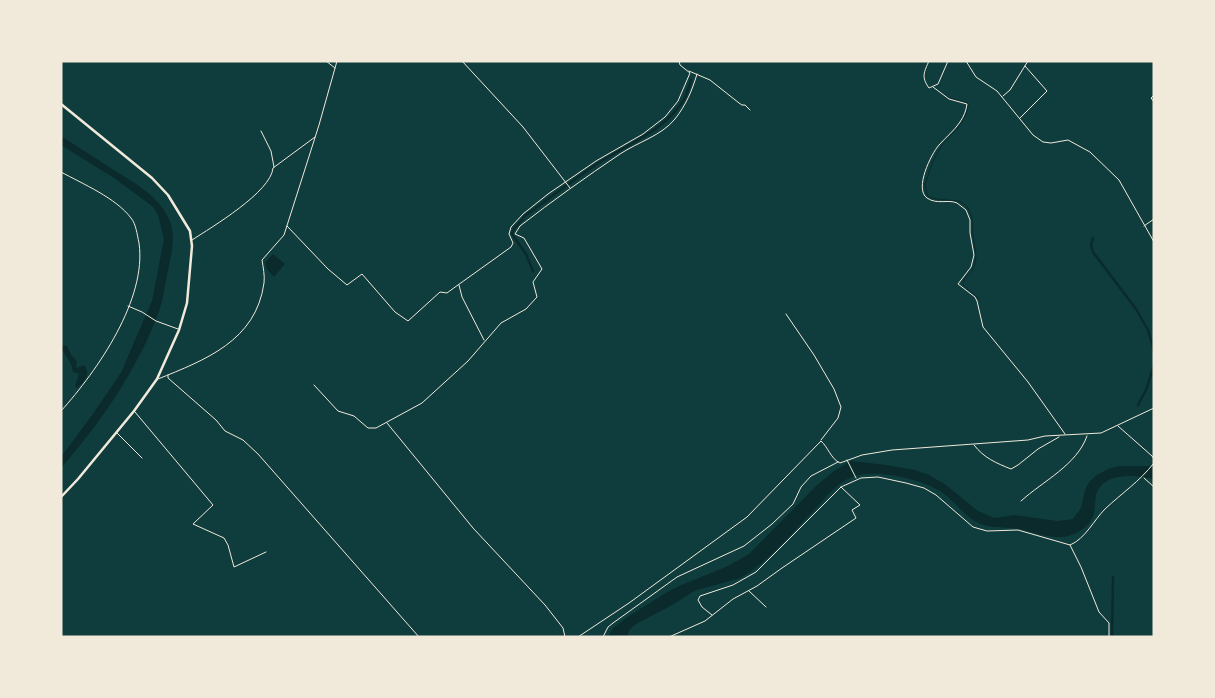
<svg xmlns="http://www.w3.org/2000/svg" width="1215" height="698" viewBox="0 0 1215 698" font-family="'Playfair Display',serif">
  <style>
    .water { fill: #0a2a2b }
    .lines { fill: none; stroke-linecap: round; stroke-linejoin: round }
    .stream { stroke: #0a2a2b; stroke-width: 1 }
    .canal { stroke: #0a2a2b; stroke-width: 2.5 }
    .minor { stroke: #f1e9da; stroke-width: 1 }
    .primary { stroke: #f1e9da; stroke-width: 2.5 }
  </style>
  <rect width="100%" height="100%" fill="#0f3d3e"/>
  <!-- water -->
  <path class="water" d="M61 136C77 146 93 157 109 167 131 181 154 192 167 215 177 233 172 251 168 270 165 284 164 297 159 311 138 369 101 422 61 468V457L93 414 122 371 126 361 152 301 164 239 158 215 154 208 148 203 114 178 61 145Z
    M273 254 285 264 274 277 267 269 265 263Z
    M61 345 67 346 71 355 77 361 76 368 84 365C91 374 85 382 77 388L75 386 79 374 73 372 71 364 61 348Z
    M851 461 886 465 915 470 929 475 946 485 978 511 994 518 1015 515 1057 521 1073 519 1081 508 1085 490 1089 482 1097 475 1108 469 1118 466H1154V479C1137 475 1108 472 1098 490 1094 497 1096 505 1094 513 1091 526 1077 535 1063 537 1046 538 1028 530 1011 528 1001 527 991 528 981 524 965 518 957 503 943 493 923 479 874 468 852 477 837 483 828 495 818 506 794 530 769 562 740 578L694 591 674 604 636 624 630 629 627 637H608L613 628 626 618 664 594 679 586 728 566 749 554 816 486 834 471Z"/>
  <g class="lines">
    <!-- stream -->
    <path class="stream" d="M950 98 968 103C968 125 947 135 938 152 932 162 928 175 925 185L927 194 929 197C939 201 957 199 963 203 974 211 972 224 973 235 974 247 979 258 973 269 970 275 963 277 963 285L979 299"/>
    <!-- canal -->
    <path class="canal" d="M1093 238 1091 245 1093 252 1136 309 1148 330 1154 351
      M533 271 526 254 512 234 513 230 526 215C550 198 573 180 597 164 627 144 663 132 683 101 687 95 689 86 691 80
      M1138 405 1146 390 1154 365
      M1112 637 1113 577"/>
    <!-- minor -->
    <path class="minor" d="M326 61 335 68
      M462 61 523 127 570 188
      M929 61C924 72 921 77 929 88L938 84 948 61
      M966 61 976 77 997 91 1033 135 1043 142 1051 143 1068 140 1090 152 1119 180 1154 242
      M689 71 710 80 739 103 742 105H745L750 110
      M933 87 949 99 967 104C966 111 964 116 960 122 954 131 946 137 939 145 931 154 914 189 927 198 937 205 948 199 957 203L966 210 970 220V233L974 255 971 267 958 284 975 297 977 301 983 327 1028 382 1065 434
      M1154 95 1151 98 1154 102
      M1003 96 1010 90 1028 61
      M1020 118 1047 91 1025 66
      M261 131 271 151 274 167
      M61 172C83 184 116 198 131 218 136 224 137 234 139 243 147 299 98 370 61 411
      M287 226 328 269 347 285 362 274 395 312 408 321 440 292 447 293 451 290 511 247 513 243 509 234 511 227 523 214 548 194 596 161 643 134 665 117 678 101 690 73 680 65 679 61
      M1144 226 1154 219
      M192 240C212 227 271 192 273 168L315 137
      M459 285 462 297 484 340
      M128 306 142 312 156 321 178 329
      M786 314 814 355 834 389 841 407 838 418 821 440
      M168 375V378L216 420 225 431 243 440 258 454 419 637
      M158 379C205 360 256 341 264 283 265 276 263 267 262 260L284 235 319 125 337 61
      M314 385 338 411 354 416 368 428H376L422 403 468 361 501 323 526 309 537 297 533 282 542 269 524 238 515 234 520 226C552 201 586 177 620 154 638 142 661 136 675 119 686 105 692 91 697 74
      M135 412 213 505 193 524 224 538 228 545 234 567 266 552
      M387 423 473 528 545 605 563 628 565 637
      M1118 426 1152 456 1154 459
      M117 433 142 458
      M974 445C984 458 996 463 1011 469L1018 465 1038 449 1059 437
      M847 460 856 478
      M1144 478 1154 487
      M1021 501C1043 481 1077 465 1087 436
      M1070 545 1081 567 1099 612 1109 623V637
      M749 591 766 607
      M712 615 702 607 698 600 700 596 733 585 756 572 841 487 861 478 878 477 906 483 924 488 936 495 973 527 987 531 1018 530 1070 545C1085 539 1094 520 1105 509 1122 493 1139 482 1154 463
      M578 637 629 603 747 517 821 441C828 447 831 459 840 463L862 455 892 450 1028 440 1045 436 1101 433 1154 408
      M603 637 608 627 613 623 677 577 744 546 772 524 793 504 801 487 811 476 838 462
      M669 637 705 621 733 599 757 586 782 568 856 518 852 510 860 505 841 487"/>
    <!-- primary -->
    <path class="primary" d="M61 104 152 178 168 195 190 231 192 246 187 303 179 330 157 379 134 411 78 479 61 497"/>
  </g>
  <!-- border -->
  <rect width="1215" height="698" fill="none" stroke="#f1e9da" stroke-width="125"/>
</svg>
